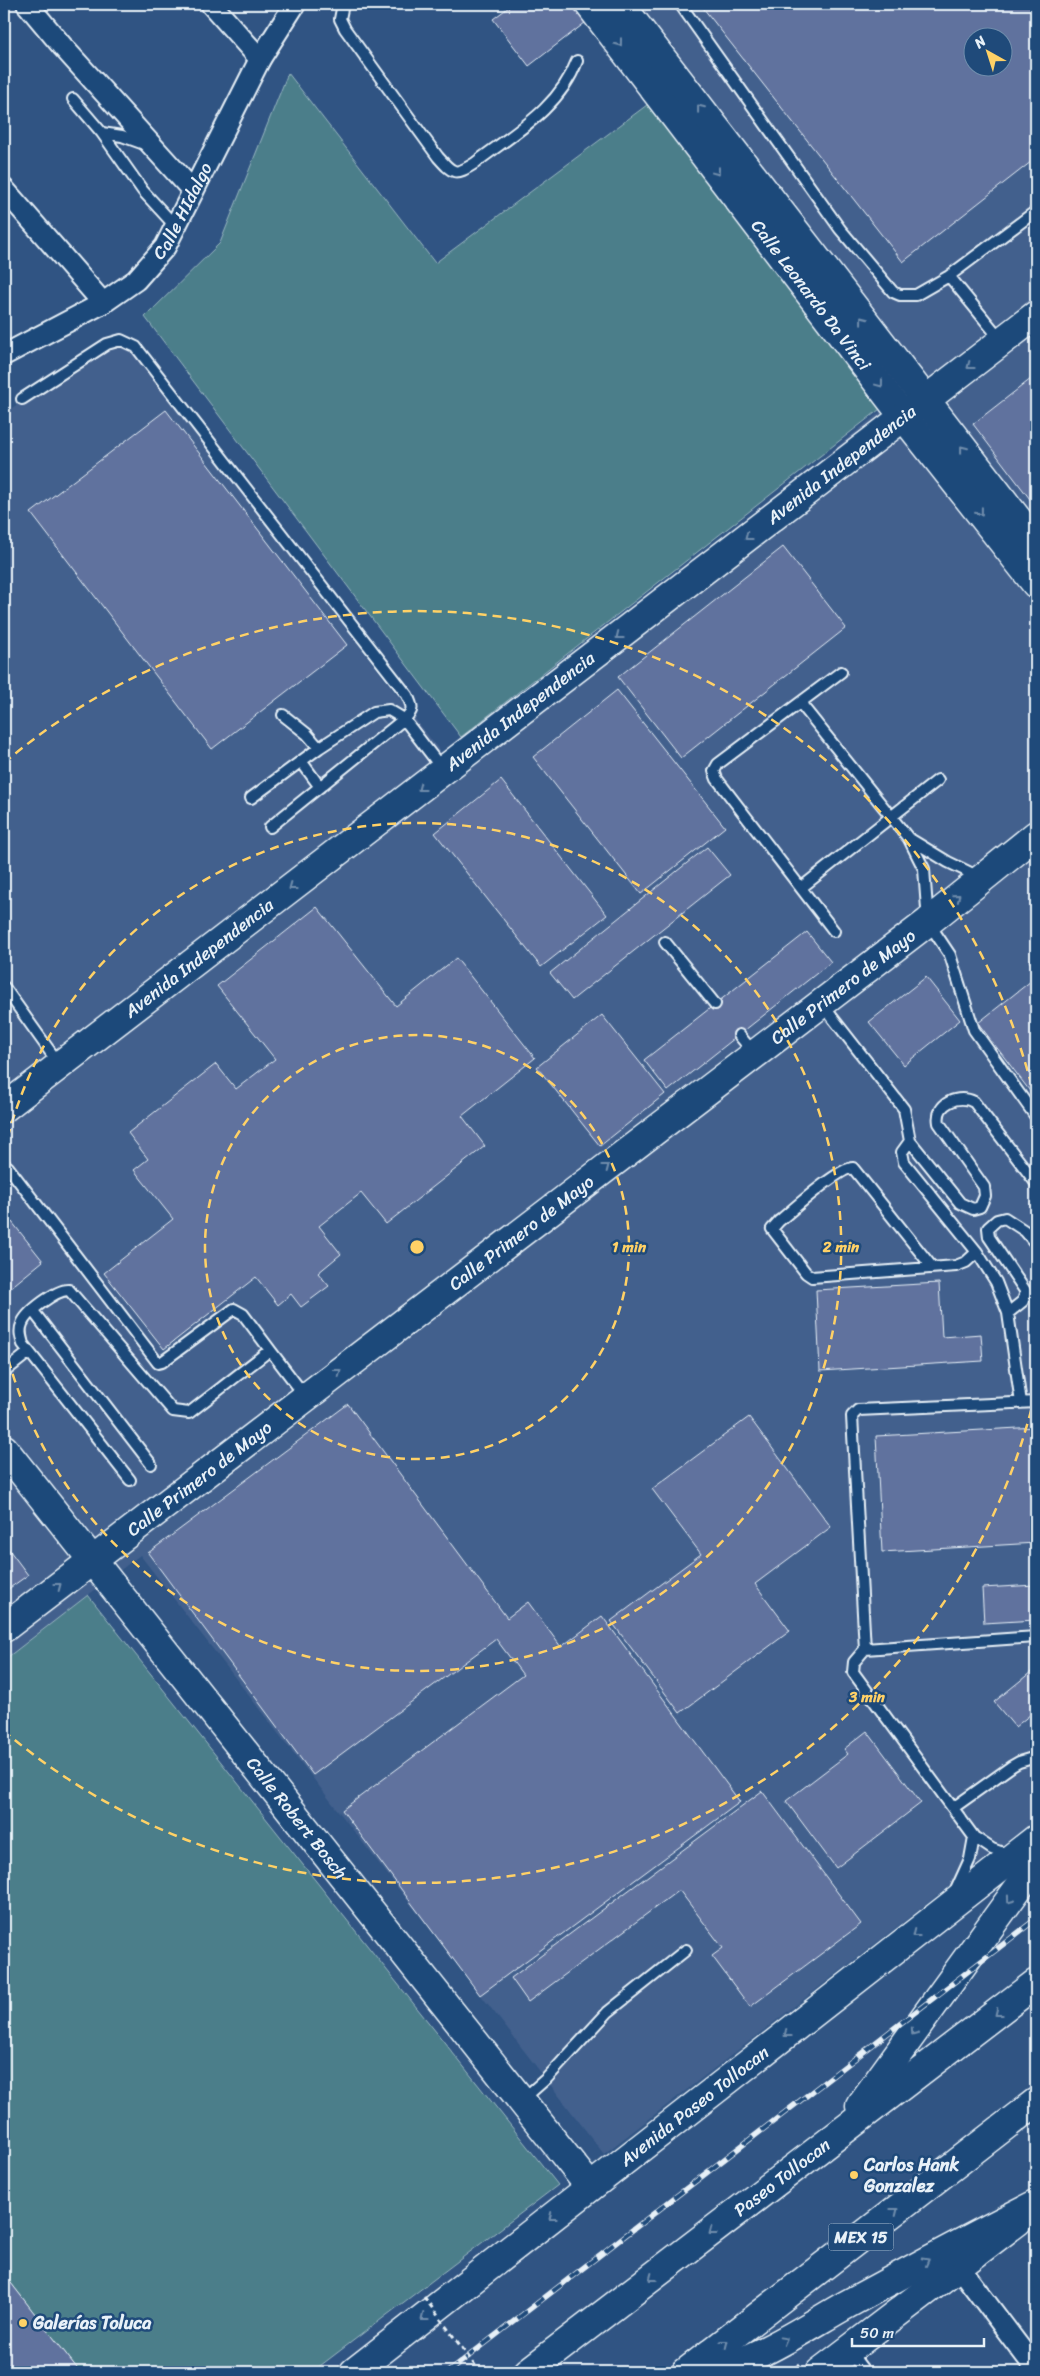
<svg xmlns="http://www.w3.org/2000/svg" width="1040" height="2376" viewBox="0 0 1040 2376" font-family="Sriracha,sans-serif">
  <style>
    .built { fill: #42608d; fill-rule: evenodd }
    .green { fill: #4c7e8a; stroke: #9ab8c1 }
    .building { fill: #61729e; stroke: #e8f1f8; fill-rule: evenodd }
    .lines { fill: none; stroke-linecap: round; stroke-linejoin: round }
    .lane-casing { stroke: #e8f1f8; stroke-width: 14 }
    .street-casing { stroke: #e8f1f8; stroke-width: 24 }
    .secondary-casing { stroke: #e8f1f8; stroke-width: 31 }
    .highway-casing { stroke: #e8f1f8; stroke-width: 31 }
    .path { stroke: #e8f1f8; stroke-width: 3; stroke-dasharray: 5 4; stroke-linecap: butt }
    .lane { stroke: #1f4a7a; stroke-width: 10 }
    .street { stroke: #1f4a7a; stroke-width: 20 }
    .secondary { stroke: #1f4a7a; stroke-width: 28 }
    .highway { stroke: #1f4a7a; stroke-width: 28 }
    .rail-casing { stroke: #e8f1f8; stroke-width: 5.5 }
    .rail { stroke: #1f4a7a; stroke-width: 4; stroke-dasharray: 11; stroke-linecap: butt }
    .path-bridge { stroke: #e8f1f8; stroke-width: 3; stroke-dasharray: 5 4; stroke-linecap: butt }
    .oneway { stroke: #6f8dac }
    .ring { fill: none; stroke: #ffd166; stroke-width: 2.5; stroke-dasharray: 9 6 }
    .poi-dot { fill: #ffd166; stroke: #1f4a7a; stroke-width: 2 }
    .labels { text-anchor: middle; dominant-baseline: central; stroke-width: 5; stroke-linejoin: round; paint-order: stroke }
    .shield { fill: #1f4a7a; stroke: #acbfd2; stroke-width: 1 }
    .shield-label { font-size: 16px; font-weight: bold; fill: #e8f1f8 }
    .street-label { font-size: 18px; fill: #e8f1f8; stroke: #1f4a7a }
    .poi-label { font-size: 18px; font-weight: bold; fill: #e8f1f8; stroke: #1f4a7a; text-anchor: start }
    .centre { fill: #ffd166; stroke: #1f4a7a; stroke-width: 2.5 }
    .ring-label { font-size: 15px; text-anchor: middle; font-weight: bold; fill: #ffd166; stroke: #1f4a7a; stroke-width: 5; stroke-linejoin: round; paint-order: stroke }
  </style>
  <rect width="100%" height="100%" fill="#305483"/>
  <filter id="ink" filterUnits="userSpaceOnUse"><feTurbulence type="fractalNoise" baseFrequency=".02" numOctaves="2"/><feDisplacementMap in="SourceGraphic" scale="10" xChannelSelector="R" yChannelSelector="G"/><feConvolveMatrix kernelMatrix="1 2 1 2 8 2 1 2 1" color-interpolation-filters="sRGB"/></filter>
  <g filter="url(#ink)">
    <!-- built -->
    <path class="built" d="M623 4H1036V1819L604 2154 140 1555 4 1660V413L122 338 450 764 914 384ZM972 38H1002V68H972Z"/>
    <!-- green -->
    <path class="green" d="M288 73 435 263 659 96 889 402 461 737 145 317 220 243Z
      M88 1595 558 2185 312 2372H80L4 2274V1660Z"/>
    <!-- building -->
    <path class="building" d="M513 4H579L590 19 529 66 493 19Z
      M700 4H1036V158L903 262ZM972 38H1002V68H972Z
      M1036 375V507L973 424Z
      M166 410 347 645 212 749 31 513Z
      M783 547 846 628 681 758 618 677Z
      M617 690 725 827 641 894 533 757Z
      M501 780 607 915 541 967 435 833Z
      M707 847 730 875 572 1000 550 973Z
      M317 907 396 1006 456 958 535 1058 462 1116 485 1146 386 1224 361 1193 319 1226 341 1254 318 1273 329 1286 301 1307 291 1294 278 1305 256 1277 164 1349 104 1273 173 1219 134 1170 148 1159 128 1133 216 1064 236 1089 275 1059 217 986Z
      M807 932 831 962 668 1091 644 1060Z
      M1036 955V971L1029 961Z
      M926 977 960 1020 904 1065 869 1022Z
      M1036 977V1099L978 1023Z
      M602 1015 665 1094 600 1146 537 1067Z
      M12 1222 43 1261 4 1293V1229Z
      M939 1283 942 1337 981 1334 983 1361 820 1371 816 1290Z
      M348 1404 507 1618 528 1602 561 1647 602 1616 740 1802 480 1995 342 1810 523 1675 496 1639 313 1775 148 1553Z
      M749 1417 831 1527 755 1584 790 1631 680 1713 611 1621 701 1554 652 1489Z
      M1036 1427V1543L882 1552 876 1436Z
      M4 1543 28 1575 4 1592Z
      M1036 1585V1620L984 1623 982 1588Z
      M1036 1668V1710L1015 1727 994 1702Z
      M867 1731 921 1803 836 1868 786 1801 848 1754 844 1749Z
      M762 1791 861 1924 750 2007 712 1956 723 1948 679 1890 528 2002 511 1978Z
      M4 2274 80 2372H4Z"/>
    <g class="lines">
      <defs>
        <path id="lane" d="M343 4 340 19 345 29 438 157C453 174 455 176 475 163 514 133 559 109 577 61
          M680 4 840 229 893 292 900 295H916L949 276 1036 211
          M73 99 102 133 143 191 177 228
          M102 133 122 136 144 144
          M949 276 1002 341
          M22 399 107 344 121 340 136 347 407 695C413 707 414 711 404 719L389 710 374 712 319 748 307 734 283 715
          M801 704 909 839 924 869 928 922 950 955 974 1030 1036 1117
          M301 761 320 787
          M251 798 319 748
          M270 827 404 719 443 770
          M910 839 948 862 981 878
          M802 887 938 780
          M834 931 717 779 714 771 718 764 841 672
          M665 942 715 1004
          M4 987 59 1064
          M821 1003 904 1109 910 1141
          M739 1035 754 1053
          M8 1167 158 1363 162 1362 234 1309 243 1314 270 1350
          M977 1252 996 1282 1008 1313 1021 1403
          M932 1267 853 1168C840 1167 791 1211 779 1221L772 1229 806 1273 812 1277 956 1266 966 1262 977 1252 904 1162 902 1152 910 1141 960 1203 973 1209 980 1207 985 1196 984 1187 939 1123C935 1103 959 1094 974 1102L1036 1183
          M33 1311 151 1464
          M1008 1313 1023 1301 1026 1292 989 1237 988 1228 997 1220 1005 1218 1025 1231 1036 1244
          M4 1372 28 1353
          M130 1480 23 1344C21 1337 19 1331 22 1324 26 1312 57 1289 69 1290L173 1411 189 1413 270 1350 305 1396
          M865 1649 1036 1637
          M953 1808 1012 1766 1019 1762 1036 1757
          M1009 1855 992 1849 974 1837 853 1672 854 1662 865 1649 852 1416 858 1410 1036 1402
          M955 1892 970 1859 974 1837
          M522 2100 547 2078 608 2012 686 1950
          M849 2351 865 2372"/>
        <g id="street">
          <path d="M27 4 63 47 193 191"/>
          <path d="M211 4 260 59"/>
          <path d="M4 189 103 303"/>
          <path id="s1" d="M4 355 103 303 136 280 165 247 260 59 295 4"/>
          <path d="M959 2267 1036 2369"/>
        </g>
        <g id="secondary">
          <path id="s2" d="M589 4 904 417 1036 584"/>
          <path d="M620 4 1036 543"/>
          <path id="s3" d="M4 1108 1036 315"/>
          <path id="s4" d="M4 1449 590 2187"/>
          <path id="s5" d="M4 1628 928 922 1036 835"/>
          <path id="s6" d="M354 2372 1036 1839"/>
          <path d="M820 2372 1018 2221"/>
        </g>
        <g id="highway">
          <path d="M860 2106 1035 1865 1036 1860"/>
          <path id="s7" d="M528 2372 1036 1983"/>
          <path d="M686 2372 1036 2102"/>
          <path d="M707 2372C756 2361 800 2331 844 2306 908 2271 971 2237 1036 2204"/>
        </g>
      </defs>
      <!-- lane casing -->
      <use href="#lane" class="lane-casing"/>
      <!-- street casing -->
      <use href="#street" class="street-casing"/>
      <!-- secondary casing -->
      <use href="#secondary" class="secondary-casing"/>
      <!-- highway casing -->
      <use href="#highway" class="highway-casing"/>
      <!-- path -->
      <path class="path" d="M789 2372 800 2364"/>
      <!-- lane -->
      <use href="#lane" class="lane"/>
      <!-- street -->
      <use href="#street" class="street"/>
      <!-- secondary -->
      <use href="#secondary" class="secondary"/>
      <!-- highway -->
      <use href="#highway" class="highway"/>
      <defs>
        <path id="rail" d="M448 2372 1036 1919"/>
      </defs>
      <!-- rail casing -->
      <use href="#rail" class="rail-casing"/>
      <!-- rail -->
      <use href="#rail" class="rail"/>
      <!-- path-bridge -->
      <path class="path-bridge" d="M424 2297 480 2372"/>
    </g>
    <!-- one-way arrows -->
    <defs><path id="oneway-chevron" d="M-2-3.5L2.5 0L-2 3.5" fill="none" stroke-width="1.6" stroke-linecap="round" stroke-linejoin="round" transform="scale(1.25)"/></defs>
    <g class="oneway">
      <use href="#oneway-chevron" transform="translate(619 43) rotate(53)"/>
      <use href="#oneway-chevron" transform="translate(700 108) rotate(-128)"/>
      <use href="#oneway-chevron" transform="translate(717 172) rotate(53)"/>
      <use href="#oneway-chevron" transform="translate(863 320) rotate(-128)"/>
      <use href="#oneway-chevron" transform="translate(970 366) rotate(143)"/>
      <use href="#oneway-chevron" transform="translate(880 384) rotate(53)"/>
      <use href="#oneway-chevron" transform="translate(963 449) rotate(-128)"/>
      <use href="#oneway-chevron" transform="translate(980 512) rotate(52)"/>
      <use href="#oneway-chevron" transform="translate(748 537) rotate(142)"/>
      <use href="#oneway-chevron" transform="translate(619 636) rotate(142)"/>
      <use href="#oneway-chevron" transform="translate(421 788) rotate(143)"/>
      <use href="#oneway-chevron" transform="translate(292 887) rotate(143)"/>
      <use href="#oneway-chevron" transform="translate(957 897) rotate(-40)"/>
      <use href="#oneway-chevron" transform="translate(606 1167) rotate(-37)"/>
      <use href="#oneway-chevron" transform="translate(338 1372) rotate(-37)"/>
      <use href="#oneway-chevron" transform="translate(58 1586) rotate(-37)"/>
      <use href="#oneway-chevron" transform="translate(1010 1900) rotate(126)"/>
      <use href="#oneway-chevron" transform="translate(915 1934) rotate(142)"/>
      <use href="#oneway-chevron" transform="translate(998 2013) rotate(142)"/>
      <use href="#oneway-chevron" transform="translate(914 2032) rotate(125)"/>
      <use href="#oneway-chevron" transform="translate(787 2034) rotate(142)"/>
      <use href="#oneway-chevron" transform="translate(895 2211) rotate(-38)"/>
      <use href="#oneway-chevron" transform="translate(552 2217) rotate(142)"/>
      <use href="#oneway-chevron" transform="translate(712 2232) rotate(143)"/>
      <use href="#oneway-chevron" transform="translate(926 2261) rotate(-29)"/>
      <use href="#oneway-chevron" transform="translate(652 2278) rotate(143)"/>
      <use href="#oneway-chevron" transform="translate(424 2318) rotate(142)"/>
      <use href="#oneway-chevron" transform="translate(784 2340) rotate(-29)"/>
      <use href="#oneway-chevron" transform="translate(725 2343) rotate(-38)"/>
    </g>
  </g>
  <!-- distance rings -->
  <g class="ring">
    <circle cx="417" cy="1247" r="212"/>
    <path d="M4 1152A424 424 0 1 1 4 1342"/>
    <path d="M1035 1395A636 636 0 0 1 4 1731M4 763A636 636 0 0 1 1035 1099"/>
  </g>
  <!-- markers -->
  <g class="poi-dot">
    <circle cx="854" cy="2175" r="5"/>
    <circle cx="23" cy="2323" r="5"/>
  </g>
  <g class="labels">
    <!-- shield labels -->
    <rect class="shield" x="828.5" y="2223.5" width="65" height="27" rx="4"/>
    <g class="shield-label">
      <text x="861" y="2237">MEX 15</text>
    </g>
    <!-- street labels -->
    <g class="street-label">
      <text stroke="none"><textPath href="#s1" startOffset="236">Calle HIdalgo</textPath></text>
      <text stroke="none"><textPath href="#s2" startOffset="366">Calle Leonardo Da Vinci</textPath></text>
      <text stroke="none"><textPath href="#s3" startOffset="1056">Avenida Independencia</textPath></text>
      <text stroke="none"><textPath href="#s3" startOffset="651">Avenida Independencia</textPath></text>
      <text stroke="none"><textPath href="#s3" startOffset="246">Avenida Independencia</textPath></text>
      <text stroke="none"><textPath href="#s5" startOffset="1056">Calle Primero de Mayo</textPath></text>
      <text stroke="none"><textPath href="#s5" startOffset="651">Calle Primero de Mayo</textPath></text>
      <text stroke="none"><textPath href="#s5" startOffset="246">Calle Primero de Mayo</textPath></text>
      <text stroke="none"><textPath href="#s4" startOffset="471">Calle Robert Bosch</textPath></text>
      <text stroke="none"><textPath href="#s6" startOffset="432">Avenida Paseo Tollocan</textPath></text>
      <text stroke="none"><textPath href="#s7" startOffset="320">Paseo Tollocan</textPath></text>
    </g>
    <!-- poi labels -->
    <g class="poi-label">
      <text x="864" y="2165">Carlos Hank<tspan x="864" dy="21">Gonzalez</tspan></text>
      <text x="33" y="2323">Galerías Toluca</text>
    </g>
  </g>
  <circle cx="417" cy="1247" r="8" class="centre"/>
  <g class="ring-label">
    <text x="629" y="1252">1 min</text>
    <text x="841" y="1252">2 min</text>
    <text x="867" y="1702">3 min</text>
  </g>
  <!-- margin -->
  <rect width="1040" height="2376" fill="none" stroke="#1f4a7a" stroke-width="20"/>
  <rect x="10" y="10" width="1020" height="2356" fill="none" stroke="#e8f1f8" stroke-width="2" filter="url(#ink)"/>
  <!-- north arrow -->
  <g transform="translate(988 52) rotate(321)"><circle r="24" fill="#1f4a7a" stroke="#6f8dac"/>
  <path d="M0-4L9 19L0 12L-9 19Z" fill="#ffd166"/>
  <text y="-8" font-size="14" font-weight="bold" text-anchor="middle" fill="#e8f1f8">N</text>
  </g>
  <!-- scale -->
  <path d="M852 2338v8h132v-8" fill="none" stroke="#e8f1f8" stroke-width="2.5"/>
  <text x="860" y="2338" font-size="15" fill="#e8f1f8" stroke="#1f4a7a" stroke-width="4" paint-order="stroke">50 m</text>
</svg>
